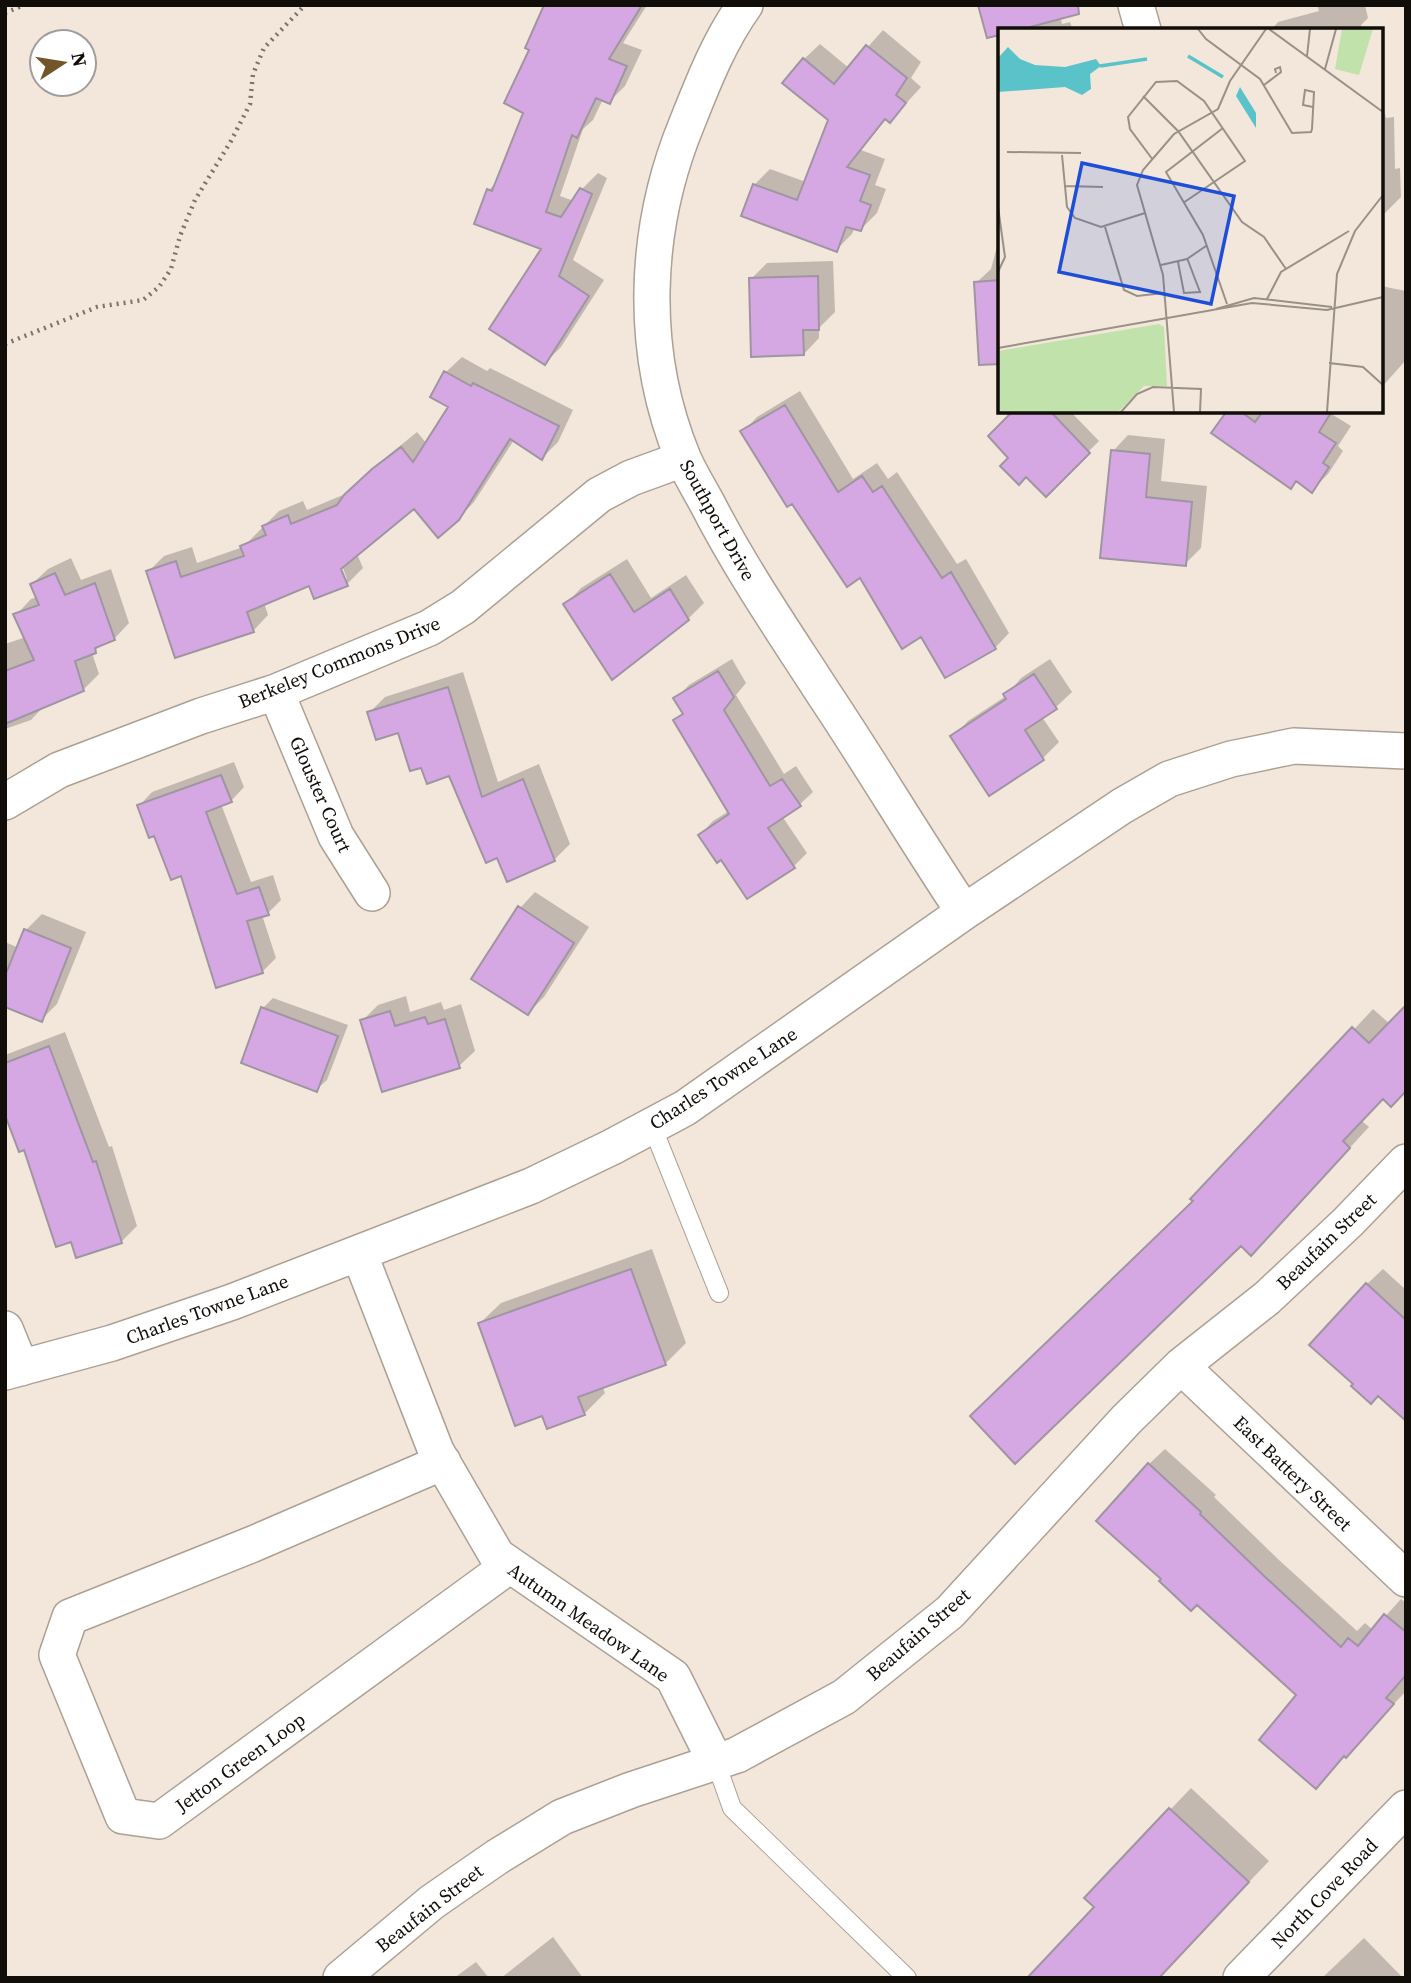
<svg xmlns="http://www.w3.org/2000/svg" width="1411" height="1983" viewBox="0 0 1411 1983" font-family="'Source Serif 4',serif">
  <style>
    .shadow { fill: #0003; fill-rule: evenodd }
    .building { fill: #d5a8e4; stroke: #9f95a2; stroke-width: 2 }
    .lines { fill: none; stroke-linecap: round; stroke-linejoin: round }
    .service-casing { stroke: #aca095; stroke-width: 20 }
    .minor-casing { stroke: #aca095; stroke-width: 38 }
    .path { stroke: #7a726b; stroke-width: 4.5; stroke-dasharray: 2 5; stroke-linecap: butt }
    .service { stroke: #fff; stroke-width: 18 }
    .minor { stroke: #fff; stroke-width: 35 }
    .labels { text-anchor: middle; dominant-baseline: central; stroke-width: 5; stroke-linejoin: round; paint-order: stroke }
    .street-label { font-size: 19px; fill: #110d09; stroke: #fff }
    .inset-river { fill: none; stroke: #5ac3c9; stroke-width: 3.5 }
    .inset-road { fill: none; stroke: #999087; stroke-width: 2 }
    .view { fill: #1d4ed8; fill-opacity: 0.15; stroke: #1d4ed8; stroke-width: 3.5 }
    .inset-edge { fill: none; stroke: #110d09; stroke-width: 3.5 }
  </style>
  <rect width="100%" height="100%" fill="#f3e7db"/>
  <!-- shadow -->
  <path class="shadow" d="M551 5H647L623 43 642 50 625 86 609 102 603 99 593 120 583 129 560 196 574 201 582 189 598 173 607 178 573 260 604 280 561 347 545 363 543 248 489 190 498 180 525 112Z
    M980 5H1057L1062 24 1070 22 1073 30H1000Z
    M1317 5H1365L1368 18 1361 25 1362 30H1271L1278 22 1319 11Z
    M883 30 921 62 911 78 921 87 890 121 887 118 861 150 885 159 875 185 886 189 877 213 861 229 855 227 852 234 836 250 754 185 770 169 806 182 830 120 804 59 820 44 849 68Z
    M1381 100 1386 118 1394 117 1395 169 1400 168 1401 197 1385 213H1381Z
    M1000 235V354L976 283 991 269Z
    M833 261 835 312 819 328V338L804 354 751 279 767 263Z
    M1381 286 1406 291V360L1381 388Z
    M462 357 487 371 490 368 573 410 558 442 542 458 514 440 474 502 458 519 415 507 357 554 363 568 347 584 315 597 310 584 264 603 268 615 253 631 148 572 164 556 192 547 197 563 243 547 279 511 303 501 307 510 350 492 390 454 417 432 427 444 450 406 446 372ZM340 560 347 579H344L336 561Z
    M800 391 853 479 877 463 888 479 897 472 957 564 966 559 1009 633 995 648 922 635 860 576 743 432 757 417Z
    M1015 411H1070L1099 441 1046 494 1011 458Z
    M1229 411H1336L1333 415 1351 426 1338 446 1343 451 1328 474 1312 490 1298 480 1291 487Z
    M1128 435 1165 439 1161 481 1207 486 1201 548 1185 564 1113 451Z
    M71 558 81 580 111 569 129 623 114 639 105 642 92 653 99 674 83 690 44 706 31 720 5 729V644L26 637 16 615 31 599 37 597 32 584 48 569Z
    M627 559 651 598 686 575 704 603 688 619 566 604 581 588Z
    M732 659 746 683 736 695 784 774 796 766 813 792 799 805 782 816 807 853 794 866 722 858 700 835 713 821 729 811 675 720 683 712 675 699 689 685Z
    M1050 659 1072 692 1056 707 1042 717 1059 742 1043 758 990 793 953 737 968 721 1006 696 1021 678Z
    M463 672 498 782 539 764 570 844 554 860 498 856 450 774 423 766 400 731 369 713 385 697Z
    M234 762 244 787 231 801 221 804 251 882 273 875 281 900 268 913 262 915 276 958 262 972 182 874 139 806 152 792Z
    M535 892 589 927 544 997 528 1013 520 908Z
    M42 914 86 932 57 1004 41 1020 5 1006V942L19 948 26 930Z
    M406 996 410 1012 441 1002 444 1010 461 1004 475 1051 459 1066 362 1021 378 1005Z
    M273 998 348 1025 327 1080 316 1090 263 1008Z
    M1373 1009 1390 1024 1383 1098 1362 1121 1369 1127 1271 1233 1195 1201Z
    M65 1032 109 1147 112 1146 137 1226 121 1242 72 1239 5 1110V1055Z
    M652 1249 686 1343 665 1364 602 1386 605 1393 584 1414H544L480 1323 501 1303Z
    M1383 1269 1406 1290V1419L1367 1284Z
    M1165 1449 1216 1495 1214 1497 1279 1560 1357 1631 1365 1623 1373 1630 1401 1599 1406 1603V1691L1316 1787 1299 1695 1149 1464Z
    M1191 1788 1269 1861 1158 1978 1086 1898Z
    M553 1937 583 1978H501Z
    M1364 1938 1403 1978H1322Z
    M476 1962 489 1978H454Z"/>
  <!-- building -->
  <path class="building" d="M544 5H642L609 59 627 66 610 104 596 98 577 138 572 135 546 212 561 217 580 188 592 194 559 276 589 296 545 365 489 329 541 249 474 224 487 189 492 191 523 113 504 103 529 50 525 48Z
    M978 5H1078L1079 14 1019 30H1000V35L987 38Z
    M866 45 907 78 896 95 906 103 890 123 885 119 847 167 870 175 860 201 871 205 861 231 846 227 837 252 741 216 753 184 797 200 828 120 782 83 803 58 834 84Z
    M818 276 819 330H803L804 355 751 357 749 278Z
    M1000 280V364L979 365 974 282Z
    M444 371 471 386 473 383 559 426 542 460 510 439 459 520 438 538 414 509 341 569 348 586 314 599 309 586 247 612 254 632 175 658 146 571 176 561 181 577 244 556 240 546 266 535 262 526 288 515 291 524 337 505 344 495 372 469 401 447 413 462 448 407 430 397Z
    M785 405 838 492 862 476 873 492 882 486 942 578 951 572 996 649 945 678 921 637 902 649 860 578 847 587 792 504 787 507 740 431Z
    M1013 411H1050L1090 453 1046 497 1026 477 1019 485 1000 466 1008 458 988 436Z
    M1227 411H1240L1255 422 1263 411H1332L1319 432 1336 443 1323 463 1329 467 1312 493 1296 481 1291 489 1211 433Z
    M1111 450 1150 454 1146 497 1192 502 1186 566 1100 558Z
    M55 573 65 595 95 583 115 640 95 648 96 653 75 661 84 691 5 724V671L34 660 13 614 39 605 30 584Z
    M610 574 634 612 670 589 689 620 612 680 563 604Z
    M718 671 734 697 724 710 770 786 782 779 801 806 768 828 795 868 747 899 721 860 717 863 698 835 729 814 673 720 683 714 673 698Z
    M1034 674 1057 709 1025 730 1044 760 989 796 950 736 1006 699 1003 694Z
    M448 687 482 797 523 779 555 861 507 882 497 858 486 863 449 776 427 784 421 768 410 771 398 733 376 740 367 712Z
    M221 775 232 802 206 812 237 894 259 887 269 915 247 921 263 973 216 988 181 876 171 880 154 836 149 838 137 805Z
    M518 906 574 943 528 1015 471 979Z
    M24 929 71 948 42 1022 5 1007V976Z
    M1406 1005V1091L1391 1107 1383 1099 1343 1141 1350 1148 1251 1256 1241 1246 1015 1464 970 1416 1193 1201 1190 1199 1352 1027 1369 1043Z
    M261 1007 338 1036 317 1092 241 1063Z
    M390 1011 395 1026 425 1017 428 1024 445 1019 460 1068 382 1092 360 1020Z
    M49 1046 93 1162 96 1161 122 1243 76 1258 71 1242 56 1247 24 1150 19 1152 5 1115V1063Z
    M631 1269 666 1365 578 1397 585 1415 547 1429 542 1416 515 1426 478 1323Z
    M1366 1283 1406 1320V1421L1378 1396 1371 1404 1351 1386 1353 1384 1309 1345Z
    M1148 1463 1201 1512 1200 1514 1263 1575 1341 1647 1348 1638 1358 1646 1384 1614 1406 1632V1675L1386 1698 1394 1704 1346 1758 1344 1756 1316 1789 1259 1740 1296 1695 1197 1605 1191 1611 1159 1581 1161 1579 1096 1521Z
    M1169 1808 1249 1882 1159 1978H1027L1094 1907 1084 1898Z"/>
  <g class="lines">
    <defs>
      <path id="service" d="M652 1126 719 1293
        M716 1763 732 1808 907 1978"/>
      <path id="minor" d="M745 5C719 41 703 83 687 123 643 230 639 351 683 458 690 474 700 490 708 505 742 571 784 632 824 694 872 766 916 840 964 912
        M1136 5 1143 30
        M276 692 336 836 372 893
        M5 802 59 770 201 716 276 692 429 628 463 607 599 495 631 478 683 459
        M359 1253 436 1451 497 1556 673 1677 716 1763
        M5 1329 21 1368
        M1181 1366 1406 1579
        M5 1372 112 1343 232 1302 531 1186 612 1147 685 1108 964 912 1122 806 1169 779 1231 759 1294 746 1406 751
        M443 1462 253 1544 70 1617 57 1655 123 1816 159 1821 510 1565
        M341 1978 432 1902 497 1857 562 1817 631 1790 737 1755 844 1697 950 1612 1126 1420 1181 1366 1267 1298 1348 1222 1406 1162
        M1241 1978 1406 1808"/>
    </defs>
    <!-- service casing -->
    <use href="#service" class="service-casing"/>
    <!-- minor casing -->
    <use href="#minor" class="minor-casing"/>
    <!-- path -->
    <path class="path" d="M5 13 24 5
      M5 344 97 307 143 300 159 287 171 269 180 236 195 200 231 141 250 104 253 74 264 48 305 5"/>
    <!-- service -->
    <use href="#service" class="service"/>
    <!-- minor -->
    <use href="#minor" class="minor"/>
  </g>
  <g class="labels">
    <!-- street labels -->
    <g class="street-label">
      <text transform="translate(718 520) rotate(61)">Southport Drive</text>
      <text transform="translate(339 662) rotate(-22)">Berkeley Commons Drive</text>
      <text transform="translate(321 794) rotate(66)">Glouster Court</text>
      <text transform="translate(723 1078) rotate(-33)">Charles Towne Lane</text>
      <text transform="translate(1326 1241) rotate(-44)">Beaufain Street</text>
      <text transform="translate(207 1309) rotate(-20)">Charles Towne Lane</text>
      <text transform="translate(1293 1473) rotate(44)">East Battery Street</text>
      <text transform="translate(589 1622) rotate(35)">Autumn Meadow Lane</text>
      <text transform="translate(918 1634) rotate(-41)">Beaufain Street</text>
      <text transform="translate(240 1762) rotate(-36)">Jetton Green Loop</text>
      <text transform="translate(1324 1893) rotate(-46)">North Cove Road</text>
      <text transform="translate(429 1908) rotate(-38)">Beaufain Street</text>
    </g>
  </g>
  <!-- overview -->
  <g transform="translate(998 28)">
    <rect width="385" height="385" fill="#f3e7db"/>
    <path d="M344 1H375L361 47 337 41ZM161 296 166 299 169 358H146L120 384H0V323Z" fill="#c1e2ab"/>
    <path d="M10 19 22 31 37 37 67 39 98 31 103 38 92 46 93 61 84 67 67 59 0 64V30ZM242 59 258 85V100L238 68Z" fill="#5ac3c9"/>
    <path class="inset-river" d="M190 28 225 49M102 38 149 31"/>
    <path class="inset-road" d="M200 1 208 11 262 51 294 105 313 104 314 101 316 64 307 62 305 77 315 79M271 1 385 84M309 28 312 1M327 41 338 1M266 57 283 44 282 39 277 41 278 45M145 68 180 103 244 194 266 209 288 241M225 100 168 144 205 207 229 276M9 124 83 125M64 127 69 179 77 190 103 199 147 185M155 132 132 101 130 89 158 54 179 53 206 73 247 133 185 175M67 158 105 159M0 179 7 229 0 244M107 199 126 262 139 268 166 265M180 234 186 265 202 264 189 230M163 237 189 231 208 218M269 271 283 244 351 203M218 281 256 270 334 279M0 320 254 275 329 282 385 269M331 335 365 339 385 357M123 384 139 366 155 359 203 361 202 384M176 384 165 247 139 157 145 142 176 106 220 81 232 53 268 1M329 384 339 246 357 203 385 167"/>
    <path class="view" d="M84 135 236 168 213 276 61 244Z"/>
    <rect width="385" height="385" class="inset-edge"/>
  </g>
  <!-- border -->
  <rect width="1411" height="1983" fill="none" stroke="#110d09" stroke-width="14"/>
  <!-- north arrow -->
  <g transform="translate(63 63) rotate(78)"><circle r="33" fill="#ffffff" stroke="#a09e9d" stroke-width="2"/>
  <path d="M0-5L12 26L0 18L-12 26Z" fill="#725629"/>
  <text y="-10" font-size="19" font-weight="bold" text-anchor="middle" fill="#110d09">N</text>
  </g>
</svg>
